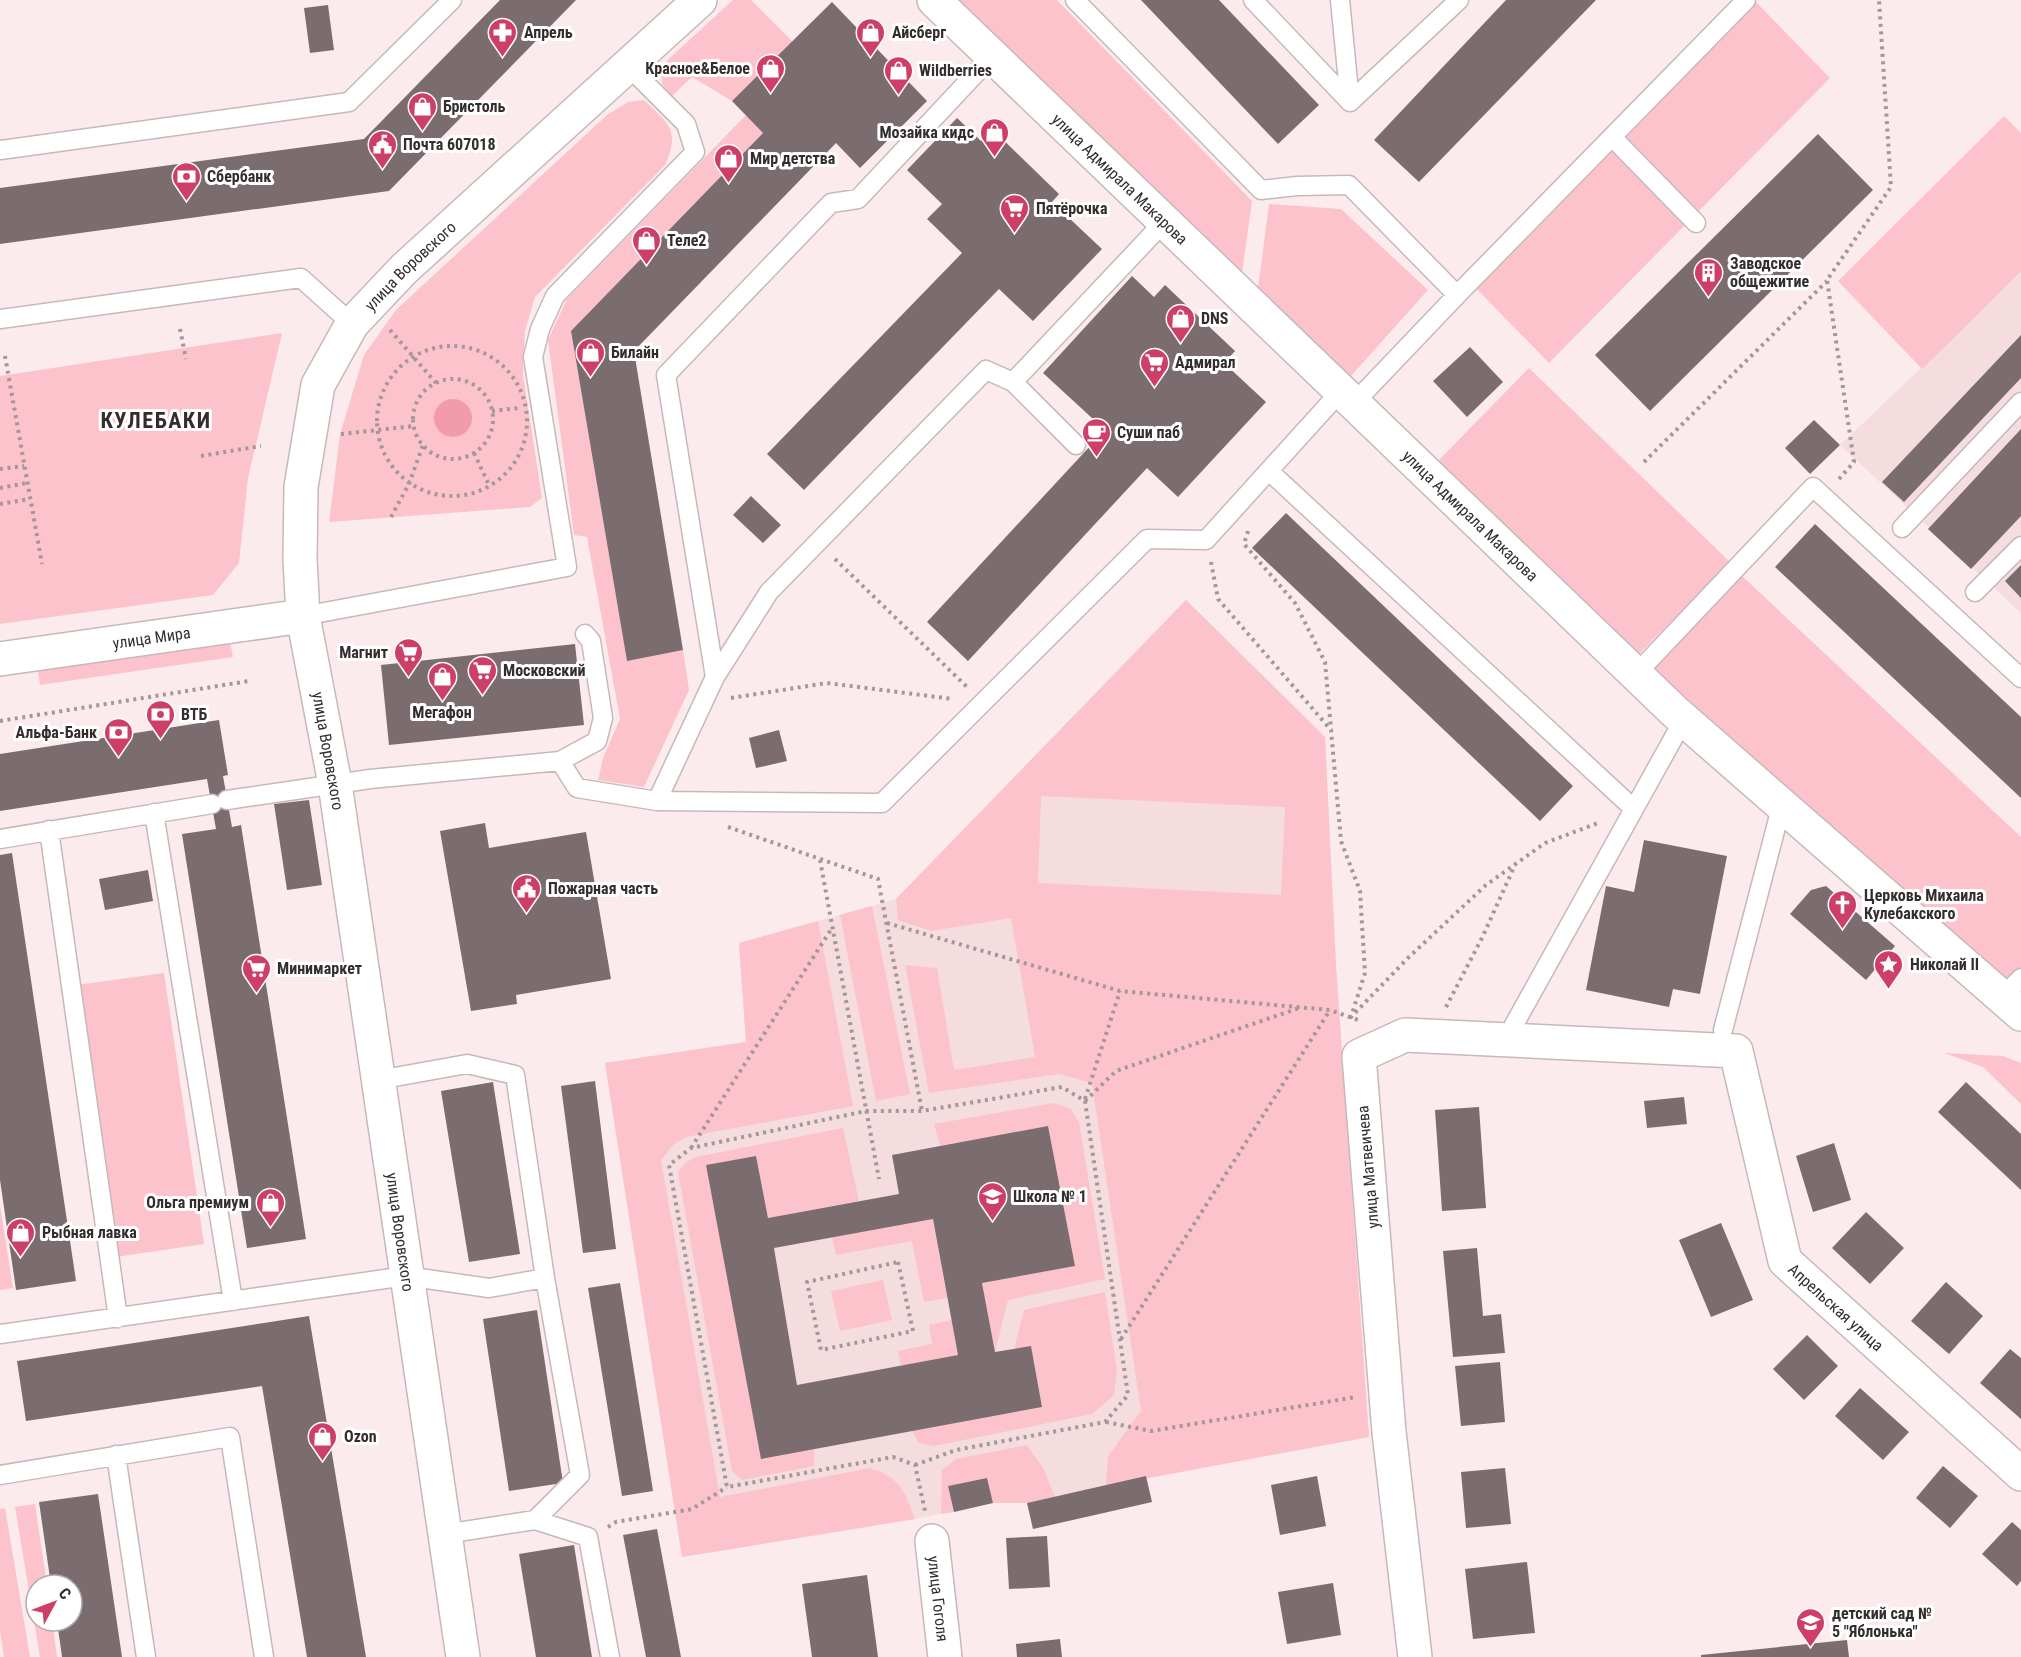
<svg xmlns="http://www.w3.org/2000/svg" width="2021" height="1657" viewBox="0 0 2021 1657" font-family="'Roboto Condensed',sans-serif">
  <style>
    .built { fill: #f4dcdf }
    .green { fill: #fdc3cc; fill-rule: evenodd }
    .water { fill: #f29cab }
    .building { fill: #7b6d6f; fill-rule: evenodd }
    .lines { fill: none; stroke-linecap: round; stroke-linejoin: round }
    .service-casing { stroke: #c7b8ba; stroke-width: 21 }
    .minor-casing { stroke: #c7b8ba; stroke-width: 36 }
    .tertiary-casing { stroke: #c7b8ba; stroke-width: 36 }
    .path { stroke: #a39799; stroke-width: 4; stroke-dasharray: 3 4.5; stroke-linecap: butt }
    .service { stroke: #fff; stroke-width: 18 }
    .minor { stroke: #fff; stroke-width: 33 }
    .tertiary { stroke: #fff; stroke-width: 33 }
    .labels { text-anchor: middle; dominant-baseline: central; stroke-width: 6; stroke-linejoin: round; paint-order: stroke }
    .poi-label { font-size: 16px; font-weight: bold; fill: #332d2e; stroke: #fff; text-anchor: start }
    .street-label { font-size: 16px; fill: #332d2e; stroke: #fff }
    .district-label { font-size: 22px; font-weight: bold; letter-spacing: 1.5px; fill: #332d2e; stroke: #fff }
  </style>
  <rect width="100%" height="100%" fill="#fbebed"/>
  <!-- built -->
  <path class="built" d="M2021 273V613L1840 445Z
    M1186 600 1325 737 1336 966 1369 1437 1146 1476 1152 1502 1033 1529 1027 1503H993L915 1519 682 1557 605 1063 746 1042 739 943 896 899Z"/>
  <!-- green -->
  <path class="green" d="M733 0H751L793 42 732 101 692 77 672 96 662 84 661 66Z
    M958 0H1057L1252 201 1242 273Z
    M1754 0 1830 78 1549 363 1470 282Z
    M644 100C668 123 681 130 665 165L535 297 525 331 523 375 542 498 530 507 329 522 340 434 364 355 396 310 607 115 628 102Z
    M746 115 763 133 571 331 627 660 683 650 689 690 644 787 598 780 603 758 620 719 587 537 574 535 548 340 567 299Z
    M2004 116 2021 133V272L1922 369 1838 281Z
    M1269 204 1341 209 1428 290 1350 377 1258 288Z
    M282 333 248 478 239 563 213 595 0 624V376Z
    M1529 368 1730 562 1634 659 1434 465Z
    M1742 576 2021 837V968L2004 985 1649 674Z
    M1186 600 1325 737 1336 966 1369 1437 1106 1486 1108 1456 1141 1411 1092 1083 1059 1074 929 1093 905 965 937 968 954 1070 1035 1057 1011 918 931 931 898 920 896 899ZM1041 796 1285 807 1281 895 1038 883Z
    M230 642 233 657 40 685 38 670Z
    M872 906 910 1094 876 1101 840 915Z
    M818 921 853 1106 686 1137 673 1145 661 1160 720 1497 870 1468C901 1478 904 1490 915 1519L682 1557 605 1063 746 1042 739 943Z
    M164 973 204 1244 116 1257 76 985Z
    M1944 1053 2003 1056 2021 1063V1104L1983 1067Z
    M1054 1103 1071 1109 1079 1122 1105 1279 1008 1300 995 1352 982 1283 1075 1266 1048 1127 940 1146 934 1124Z
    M843 1128 859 1201 768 1218 756 1156 706 1165 814 1449V1466L742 1480 732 1471 678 1172 685 1163 696 1157Z
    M0 1205 13 1288 0 1290Z
    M933 1219 947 1298 924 1302 912 1241 836 1255 832 1237Z
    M883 1280 892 1320 840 1331 831 1291Z
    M1105 1292 1117 1370 1114 1395 1092 1414 934 1446 919 1443 912 1431 1042 1407 1031 1346 1014 1349 1024 1310Z
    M952 1320 958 1355 901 1366 898 1351 932 1344 929 1325Z
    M1027 1445 1043 1468 1055 1497 1027 1503H993L987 1478 948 1486 954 1512 941 1514 942 1470 956 1459Z
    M35 1504 47 1585H36V1621H52L57 1657H40L15 1507Z
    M5 1508 30 1657H4L0 1631V1509Z"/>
  <!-- water -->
  <path class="water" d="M434 418a19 19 0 1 1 38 0a19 19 0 1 1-38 0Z"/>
  <!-- building -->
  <path class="building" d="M500 0H576L389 191 0 244V188L364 139Z
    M1141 0H1219L1319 105 1278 144Z
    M1506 0H1596L1419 182 1374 140Z
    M832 2 927 101 860 168 836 143 634 351 683 650 627 661 571 331 763 133 732 101Z
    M328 5 334 50 310 53 304 8Z
    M957 118 981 141 992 129 1059 194 1052 202 1102 249 1033 321 999 289 804 490 767 454 962 253 927 219 942 204 907 170Z
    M1818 134 1873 190 1650 411 1595 355Z
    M1132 276 1154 297 1165 285 1235 351 1224 363 1266 402 1178 497 1147 468 968 661 927 622 1105 430 1043 373Z
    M2021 335V378L1904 502 1882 482Z
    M1470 347 1503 382 1467 417 1433 381Z
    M1814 420 1840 445 1810 474 1785 448Z
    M2021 429V516L1971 569 1928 529Z
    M751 496 781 525 763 543 733 515Z
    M1286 513 1573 786 1540 821 1252 548Z
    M1815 524 2021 717V798L1775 567Z
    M2021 565V598L2005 581Z
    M575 644 584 725 389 745 381 665Z
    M219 720 228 775 223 776 232 827 241 825 306 1239 247 1248 182 834 216 829 207 779 0 811V754Z
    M779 730 787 761 756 768 749 738Z
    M309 800 322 885 287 890 274 804Z
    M485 823 489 848 586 832 611 979 516 995 517 1004 471 1011 440 831Z
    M1644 840 1727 856 1700 994 1673 989 1669 1007 1586 990 1606 886 1634 892Z
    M12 853 76 1281 16 1290 0 1180V855Z
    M148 870 153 901 105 910 99 879Z
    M1826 886 1895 946 1866 980 1790 914 1811 890Z
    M595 1081 616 1249 583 1253 561 1086Z
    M493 1082 520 1254 469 1262 441 1091Z
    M1966 1082 2021 1134V1190L1938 1112Z
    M1684 1097 1687 1124 1647 1128 1644 1101Z
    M1479 1107 1486 1208 1442 1211 1435 1110Z
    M1048 1126 1075 1266 982 1283 995 1352 1031 1346 1042 1407 761 1459 706 1165 756 1156 768 1218 899 1194 892 1155ZM933 1219 958 1355 797 1385 774 1248Z
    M1834 1143 1851 1200 1813 1212 1796 1156Z
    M1866 1212 1904 1248 1870 1284 1832 1248Z
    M1721 1223 1753 1300 1711 1317 1679 1240Z
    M1477 1248 1483 1316 1501 1314 1505 1353 1453 1357 1443 1251Z
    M1946 1282 1983 1316 1949 1354 1911 1321Z
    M620 1283 653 1491 622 1496 588 1288Z
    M537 1310 563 1483 509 1491 483 1319Z
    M309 1316 319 1376 366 1657H307L262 1386 26 1421 17 1361Z
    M1807 1335 1838 1366 1804 1400 1773 1369Z
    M2010 1349 2021 1358V1419L1980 1383Z
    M1500 1362 1505 1422 1461 1426 1455 1366Z
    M1860 1388 1909 1432 1883 1460 1835 1416Z
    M1943 1466 1978 1496 1950 1528 1916 1498Z
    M1505 1468 1511 1524 1466 1528 1461 1472Z
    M1146 1476 1152 1502 1033 1529 1027 1503Z
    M1317 1476 1326 1526 1280 1535 1271 1485Z
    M987 1478 993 1503 954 1512 948 1486Z
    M98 1494 122 1657H62L57 1621H72V1585H51L39 1502Z
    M2012 1522 2021 1530V1581L2017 1586 1982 1554Z
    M657 1529 681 1657H646L623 1535Z
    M1047 1536 1050 1587 1009 1589 1006 1538Z
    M574 1545 592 1657H536L519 1554Z
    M1527 1562 1535 1633 1473 1639 1465 1569Z
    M867 1575 878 1657H812L802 1584Z
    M1333 1583 1341 1635 1287 1644 1278 1592Z
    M1060 1639 1062 1657H1017L1016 1644Z
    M1847 1640 1849 1657H1701V1655Z"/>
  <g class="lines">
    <defs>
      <path id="service" d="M1075 0 1261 190 1297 186 1349 185 1457 295 1353 404
        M1253 0 1350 102
        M1340 0 1350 102
        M1350 102 1459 0
        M1612 137 1696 223
        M0 150 349 102 452 0
        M1457 295 1746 0
        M0 319 301 278 352 324
        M1013 382 1076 445
        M1269 471 1634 809
        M1902 528 2021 402
        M1975 592 2021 546
        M303 616 567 567 533 357 540 329 555 296 695 152 686 124 628 66
        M1636 674 1813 487 2021 678
        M715 677 769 592 986 370 1013 382 1164 222
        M560 761 597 741 603 718 591 641 585 634
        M227 800 370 779 560 761 577 788 657 801 715 677 666 375 831 203 858 199 992 56
        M657 801 882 803 1147 539 1206 540 1340 392
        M154 813 233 1301
        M49 830 118 1318
        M0 839 212 804
        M2003 996 2021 978
        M1723 1030 1782 804
        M1505 1041 1684 719
        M0 1334 406 1276 489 1288 545 1278 515 1075 467 1064 378 1080
        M116 1455 146 1657
        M0 1475 230 1437 264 1657
        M535 1520 580 1475 545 1278
        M445 1534 535 1520 588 1537 610 1657"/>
      <g id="minor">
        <path id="s1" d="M0 659 303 616"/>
        <path id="s2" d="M932 1541 945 1657"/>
        <path id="s3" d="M1415 1657 1389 1432 1359 1056 1405 1035 1736 1051 1785 1261 2021 1474"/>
      </g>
      <g id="tertiary">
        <path id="s4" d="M934 0 1674 711 2021 1014"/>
        <path id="s5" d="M463 1657 335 784 303 616 300 559 301 487 318 385 352 324 404 269 700 0"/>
      </g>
    </defs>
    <!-- service casing -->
    <use href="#service" class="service-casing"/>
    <!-- minor casing -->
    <use href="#minor" class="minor-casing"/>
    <!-- tertiary casing -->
    <use href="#tertiary" class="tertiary-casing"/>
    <!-- path -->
    <path class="path" d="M180 329 186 359
      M390 330 436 383
      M377 421a75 75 0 1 1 150 0a75 75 0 1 1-150 0Z
      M5 356 42 564
      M413 419a40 40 0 1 1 80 0a40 40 0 1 1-80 0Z
      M492 411 519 408
      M341 434 414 426
      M474 453 490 487
      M201 456 261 446
      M1644 462 1827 281
      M0 469 24 466
      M1839 479 1854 462 1827 280 1891 187 1879 0
      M0 488 27 483
      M0 504 29 499
      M391 517 409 484 423 445
      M1248 531 1244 544 1295 603 1325 662 1331 729
      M835 559 967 687
      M1211 562 1218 599 1331 730 1341 841 1360 891 1365 973 1351 1017 1409 957 1486 885 1545 843 1598 823
      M731 698 827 683 953 699
      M0 721 249 681
      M728 827 878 879 922 1111
      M820 860 879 1179
      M887 923 1120 991 1330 1010 1361 1021
      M1446 1007 1482 938 1515 865
      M1085 1099 1120 991
      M1085 1101 1116 1071 1299 1008
      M691 1148 832 928
      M898 1262 913 1331 821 1350 807 1282Z
      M1121 1339 1330 1010
      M1106 1422 1151 1431 1356 1397
      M915 1465 956 1450 1105 1422 1128 1395 1085 1101 1062 1087 922 1111H866L691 1148 669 1165 727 1487 893 1457 915 1465 925 1511
      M608 1527 616 1522 692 1509 727 1487"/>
    <!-- service -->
    <use href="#service" class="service"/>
    <!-- minor -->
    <use href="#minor" class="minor"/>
    <!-- tertiary -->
    <use href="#tertiary" class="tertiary"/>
  </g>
  <!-- icons -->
  <defs>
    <symbol id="pharmacy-pin" viewBox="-11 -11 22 30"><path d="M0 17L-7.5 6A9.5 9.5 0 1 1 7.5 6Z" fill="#ce3f67" stroke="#fff"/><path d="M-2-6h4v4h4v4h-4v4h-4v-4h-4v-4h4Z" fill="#fff"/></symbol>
    <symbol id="shop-pin" viewBox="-11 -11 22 30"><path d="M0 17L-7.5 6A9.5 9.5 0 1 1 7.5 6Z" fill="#ce3f67" stroke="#fff"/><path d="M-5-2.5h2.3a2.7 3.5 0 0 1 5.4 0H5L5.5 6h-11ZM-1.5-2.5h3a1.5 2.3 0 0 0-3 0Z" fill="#fff"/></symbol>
    <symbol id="civic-pin" viewBox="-11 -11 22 30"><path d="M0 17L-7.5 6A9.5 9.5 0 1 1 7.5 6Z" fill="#ce3f67" stroke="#fff"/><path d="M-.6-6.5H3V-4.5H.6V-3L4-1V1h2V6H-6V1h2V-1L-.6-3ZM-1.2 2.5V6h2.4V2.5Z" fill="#fff"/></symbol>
    <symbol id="bank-pin" viewBox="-11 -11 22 30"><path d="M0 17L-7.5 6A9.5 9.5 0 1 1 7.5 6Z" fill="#ce3f67" stroke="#fff"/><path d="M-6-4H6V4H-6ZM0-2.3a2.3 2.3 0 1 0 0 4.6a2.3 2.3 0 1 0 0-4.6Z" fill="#fff"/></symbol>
    <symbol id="supermarket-pin" viewBox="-11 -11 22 30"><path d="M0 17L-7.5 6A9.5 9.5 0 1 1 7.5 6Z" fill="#ce3f67" stroke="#fff"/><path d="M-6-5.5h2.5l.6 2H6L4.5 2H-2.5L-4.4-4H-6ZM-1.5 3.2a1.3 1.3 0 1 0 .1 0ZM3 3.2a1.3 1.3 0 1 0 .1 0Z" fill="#fff"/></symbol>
    <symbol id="building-pin" viewBox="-11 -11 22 30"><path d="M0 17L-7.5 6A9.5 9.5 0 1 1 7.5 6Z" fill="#ce3f67" stroke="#fff"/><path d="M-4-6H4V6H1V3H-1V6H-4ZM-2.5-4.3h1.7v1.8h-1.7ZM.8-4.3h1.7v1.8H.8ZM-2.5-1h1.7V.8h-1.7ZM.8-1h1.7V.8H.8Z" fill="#fff"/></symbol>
    <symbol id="cafe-pin" viewBox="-11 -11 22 30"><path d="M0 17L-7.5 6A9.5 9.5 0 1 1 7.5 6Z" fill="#ce3f67" stroke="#fff"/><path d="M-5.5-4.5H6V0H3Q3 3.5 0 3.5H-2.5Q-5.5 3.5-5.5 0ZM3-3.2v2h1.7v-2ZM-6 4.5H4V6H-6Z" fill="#fff"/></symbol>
    <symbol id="church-pin" viewBox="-11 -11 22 30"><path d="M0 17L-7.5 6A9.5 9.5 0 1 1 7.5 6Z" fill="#ce3f67" stroke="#fff"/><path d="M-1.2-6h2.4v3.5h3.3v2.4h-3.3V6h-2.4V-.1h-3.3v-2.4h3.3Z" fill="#fff"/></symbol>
    <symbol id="sight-pin" viewBox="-11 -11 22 30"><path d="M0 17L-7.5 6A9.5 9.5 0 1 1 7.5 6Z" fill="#ce3f67" stroke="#fff"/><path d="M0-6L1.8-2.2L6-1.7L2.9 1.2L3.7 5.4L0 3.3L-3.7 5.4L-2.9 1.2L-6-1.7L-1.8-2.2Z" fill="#fff"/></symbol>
    <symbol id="school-pin" viewBox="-11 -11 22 30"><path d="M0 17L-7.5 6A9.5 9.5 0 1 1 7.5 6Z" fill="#ce3f67" stroke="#fff"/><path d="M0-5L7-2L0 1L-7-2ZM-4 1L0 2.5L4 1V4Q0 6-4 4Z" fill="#fff"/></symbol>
  </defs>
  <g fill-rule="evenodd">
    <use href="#pharmacy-pin" x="486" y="16" width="33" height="45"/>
    <use href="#shop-pin" x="854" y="16" width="33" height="45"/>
    <use href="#shop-pin" x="754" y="52" width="33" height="45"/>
    <use href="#shop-pin" x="882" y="54" width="33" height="45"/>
    <use href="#shop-pin" x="406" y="90" width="33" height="45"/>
    <use href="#shop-pin" x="978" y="116" width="33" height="45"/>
    <use href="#civic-pin" x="366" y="128" width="33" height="45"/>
    <use href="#shop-pin" x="712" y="142" width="33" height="45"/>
    <use href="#bank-pin" x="170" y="160" width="33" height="45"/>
    <use href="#supermarket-pin" x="998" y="192" width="33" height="45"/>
    <use href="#shop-pin" x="630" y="224" width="33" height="45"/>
    <use href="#building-pin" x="1692" y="256" width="33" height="45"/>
    <use href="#shop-pin" x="1164" y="302" width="33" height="45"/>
    <use href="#shop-pin" x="574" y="336" width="33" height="45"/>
    <use href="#supermarket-pin" x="1138" y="346" width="33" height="45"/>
    <use href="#cafe-pin" x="1080" y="416" width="33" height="45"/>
    <use href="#supermarket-pin" x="392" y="636" width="33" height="45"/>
    <use href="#supermarket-pin" x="466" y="654" width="33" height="45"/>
    <use href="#shop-pin" x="426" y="660" width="33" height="45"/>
    <use href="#bank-pin" x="144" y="698" width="33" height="45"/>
    <use href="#bank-pin" x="102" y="716" width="33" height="45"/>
    <use href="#civic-pin" x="510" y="872" width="33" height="45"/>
    <use href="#church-pin" x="1826" y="888" width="33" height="45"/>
    <use href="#sight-pin" x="1872" y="948" width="33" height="45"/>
    <use href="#supermarket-pin" x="240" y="952" width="33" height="45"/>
    <use href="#school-pin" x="976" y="1180" width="33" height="45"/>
    <use href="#shop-pin" x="254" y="1186" width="33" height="45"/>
    <use href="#shop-pin" x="4" y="1216" width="33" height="45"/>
    <use href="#shop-pin" x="306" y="1420" width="33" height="45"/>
    <use href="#school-pin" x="1794" y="1606" width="33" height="45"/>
  </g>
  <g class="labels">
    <!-- poi labels -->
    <g class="poi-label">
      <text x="524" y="32">Апрель</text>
      <text x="892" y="32">Айсберг</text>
      <text x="750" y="68" text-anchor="end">Красное&amp;Белое</text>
      <text x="919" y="70">Wildberries</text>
      <text x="443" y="106">Бристоль</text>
      <text x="974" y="132" text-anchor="end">Мозайка кидс</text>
      <text x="403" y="144">Почта 607018</text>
      <text x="750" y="158">Мир детства</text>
      <text x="207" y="176">Сбербанк</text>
      <text x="1036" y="208">Пятёрочка</text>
      <text x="667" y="240">Теле2</text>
      <text x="1730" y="263">Заводское<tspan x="1730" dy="18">общежитие</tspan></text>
      <text x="1201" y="318">DNS</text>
      <text x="611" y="352">Билайн</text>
      <text x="1175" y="362">Адмирал</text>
      <text x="1117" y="432">Суши паб</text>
      <text x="388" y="652" text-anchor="end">Магнит</text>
      <text x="503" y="670">Московский</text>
      <text x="442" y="712" text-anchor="middle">Мегафон</text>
      <text x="181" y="714">ВТБ</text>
      <text x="97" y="732" text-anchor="end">Альфа-Банк</text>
      <text x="548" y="888">Пожарная часть</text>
      <text x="1864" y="895">Церковь Михаила<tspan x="1864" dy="18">Кулебакского</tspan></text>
      <text x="1910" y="964">Николай II</text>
      <text x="277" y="968">Минимаркет</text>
      <text x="1013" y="1196">Школа № 1</text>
      <text x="249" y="1202" text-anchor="end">Ольга премиум</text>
      <text x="42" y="1232">Рыбная лавка</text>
      <text x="344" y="1436">Ozon</text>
      <text x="1832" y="1613">детский сад №<tspan x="1832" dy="18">5 "Яблонька"</tspan></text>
    </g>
    <!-- street labels -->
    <g class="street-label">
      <text stroke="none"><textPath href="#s4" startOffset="258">улица Адмирала Макарова</textPath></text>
      <text stroke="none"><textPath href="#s5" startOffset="1438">улица Воровского</textPath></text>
      <text stroke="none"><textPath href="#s4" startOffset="744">улица Адмирала Макарова</textPath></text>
      <text stroke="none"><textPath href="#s1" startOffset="153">улица Мира</textPath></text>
      <text transform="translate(328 751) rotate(80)">улица Воровского</text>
      <text transform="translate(1368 1167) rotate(-95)">улица Матвеичева</text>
      <text transform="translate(400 1232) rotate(82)">улица Воровского</text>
      <text stroke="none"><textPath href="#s3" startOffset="1270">Апрельская улица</textPath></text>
      <text stroke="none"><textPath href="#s2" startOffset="58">улица Гоголя</textPath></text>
    </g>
    <!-- district labels -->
    <g class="district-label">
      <text x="156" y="420">КУЛЕБАКИ</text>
    </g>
  </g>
  <!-- north arrow -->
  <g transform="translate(54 1603) rotate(49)"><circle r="28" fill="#ffffff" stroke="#adabab" stroke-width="1.5"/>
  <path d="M0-4.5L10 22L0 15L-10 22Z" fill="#ce3f67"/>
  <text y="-9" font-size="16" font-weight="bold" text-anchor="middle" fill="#332d2e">С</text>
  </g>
</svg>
